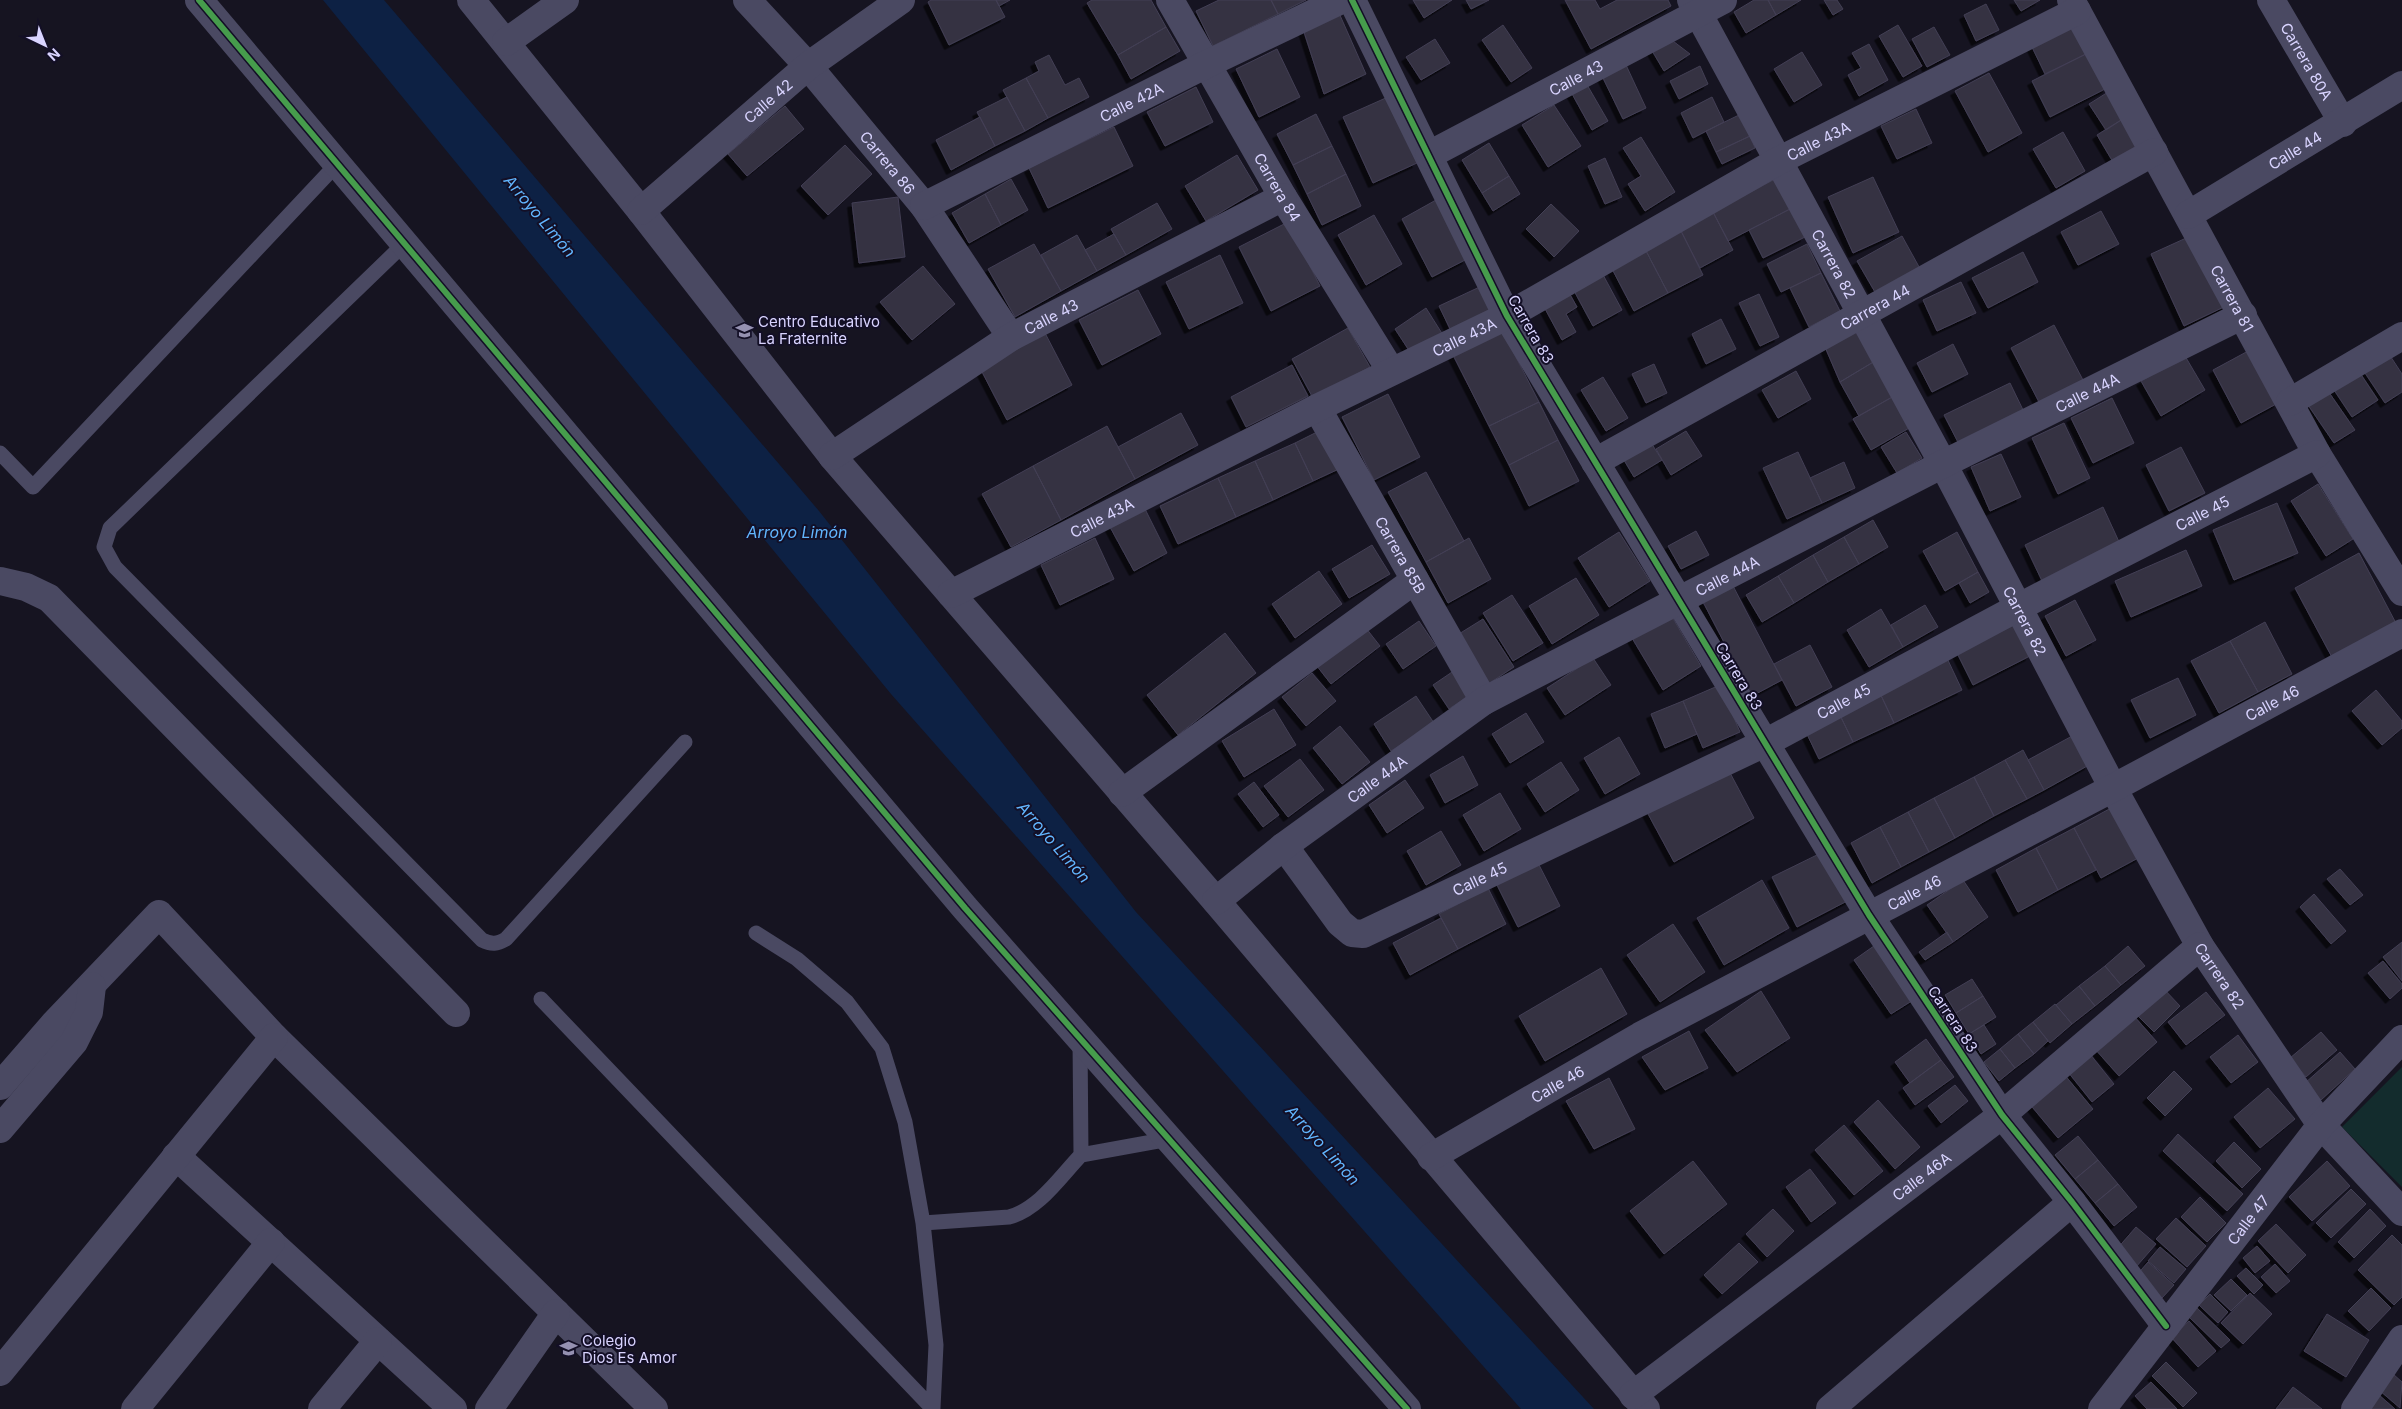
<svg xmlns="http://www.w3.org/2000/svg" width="2402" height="1409" viewBox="0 0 2402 1409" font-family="Inter,sans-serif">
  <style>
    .green { fill: #132c2d }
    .water { fill: #0d2144 }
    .building { fill: #343243; stroke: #433f54; filter: url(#shadow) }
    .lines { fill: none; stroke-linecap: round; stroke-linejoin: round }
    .lane { stroke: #4a4962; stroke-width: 15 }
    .street { stroke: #4a4962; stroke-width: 28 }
    .cycleway-casing { stroke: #130f26; stroke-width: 9 }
    .cycleway { stroke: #469c4c; stroke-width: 6 }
    .labels { text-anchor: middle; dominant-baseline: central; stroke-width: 4; stroke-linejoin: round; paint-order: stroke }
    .street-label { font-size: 15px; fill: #d9d4ff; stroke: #130f26 }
    .poi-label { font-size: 15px; fill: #d9d4ff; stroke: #130f26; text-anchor: start }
    .water-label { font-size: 16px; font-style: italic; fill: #62b6ff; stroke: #130f26 }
  </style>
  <defs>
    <filter id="shadow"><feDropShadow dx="-4.5" dy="4.5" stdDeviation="0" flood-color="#0009"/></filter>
  </defs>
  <rect width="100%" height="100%" fill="#161421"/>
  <!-- green -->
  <path class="green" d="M2402 1067V1187L2342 1127Z"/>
  <!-- water -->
  <path class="water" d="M323 0H384L819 511 1136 912 1594 1409H1521L891 694Z"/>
  <!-- building -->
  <path class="building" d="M931 0H996L1005 17 949 45 928 2Z
    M996 0H1010L999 6Z
    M1092 0H1151L1166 27 1118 55 1087 3Z
    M1219 0H1271L1278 14 1213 46 1196 11Z
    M1271 0H1306L1278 14Z
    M1413 0H1452L1424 18Z
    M1466 0H1489L1471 9Z
    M1565 0H1595L1600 9 1617 0H1668L1671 6 1591 49Z
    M1754 0H1768L1776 15 1746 33 1734 12Z
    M1768 0H1801L1776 15Z
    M1824 0H1837L1843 9 1833 15Z
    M2014 0H2040L2021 11Z
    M1986 4 1999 30 1976 41 1964 15Z
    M1339 13 1366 74 1324 94 1303 29Z
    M1503 25 1532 68 1511 82 1482 40Z
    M1898 25 1922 66 1903 77 1879 36Z
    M2076 25 2090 52 2045 74 2032 47Z
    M1166 27 1180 51 1131 79 1118 55Z
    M1934 27 1950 55 1927 67 1912 39Z
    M1669 38 1690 54 1664 71 1651 49Z
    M1435 39 1450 63 1421 80 1406 57Z
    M1869 44 1888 80 1859 96 1848 75 1861 68 1852 53Z
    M1277 49 1300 97 1259 117 1236 69Z
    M1802 52 1822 85 1794 102 1774 69Z
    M2090 52 2107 88 2050 117 2032 81Z
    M1049 55 1065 85 1079 78 1089 97 1048 118 1026 78 1039 71 1035 62Z
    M1626 65 1646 108 1623 119 1602 76Z
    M1700 66 1708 84 1679 99 1670 81Z
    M1989 73 2022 133 1988 152 1955 91Z
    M1026 78 1048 118 1025 131 1003 90Z
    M1586 83 1608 121 1592 130 1571 92Z
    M1196 87 1213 122 1165 146 1147 112Z
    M2113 89 2129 115 2106 130 2089 104Z
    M1007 97 1025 131 995 146 977 112Z
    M1388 97 1417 163 1373 183 1343 117Z
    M1712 97 1724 122 1693 138 1681 113Z
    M1554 105 1581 146 1548 167 1522 125Z
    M785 106 804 129 747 176 728 154Z
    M1916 109 1932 143 1897 159 1881 126Z
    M1316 114 1332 146 1293 165 1277 134Z
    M1739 115 1750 136 1716 152 1706 131Z
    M2129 115 2145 142 2113 162 2097 135Z
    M980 117 995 146 951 170 936 140Z
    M1114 127 1133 166 1048 208 1029 168Z
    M2063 132 2085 171 2056 188 2033 149Z
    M1750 136 1755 148 1722 164 1716 152Z
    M1641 137 1675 192 1645 211 1628 184 1641 176 1623 148Z
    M1489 143 1509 176 1482 193 1462 160Z
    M845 145 872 174 828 215 801 186Z
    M1332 146 1346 174 1307 194 1293 165Z
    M1237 155 1258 190 1206 221 1185 186Z
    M1605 158 1622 197 1605 204 1588 166Z
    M1346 174 1361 206 1322 225 1307 194Z
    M1509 176 1520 194 1493 211 1482 193Z
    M1873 177 1899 232 1853 253 1828 197Z
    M1011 179 1028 210 1001 225 985 194Z
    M1775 179 1790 209 1728 241 1713 212Z
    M985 194 1001 225 969 243 952 213Z
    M898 197 905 257 859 263 852 203Z
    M1436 200 1467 259 1432 277 1402 219Z
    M1157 203 1172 229 1126 255 1111 229Z
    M1551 204 1579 231 1554 257 1526 229Z
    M1790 209 1805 237 1763 258 1749 230Z
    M2101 211 2119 244 2078 265 2061 232Z
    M1713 212 1733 250 1700 268 1680 229Z
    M1374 215 1402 264 1366 285 1338 235Z
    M1288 222 1320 286 1271 311 1239 247Z
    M1680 229 1703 275 1668 293 1644 247Z
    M1114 234 1126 255 1097 271 1085 250Z
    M2195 234 2228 305 2184 326 2151 254Z
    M1077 235 1097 271 1061 291 1041 255Z
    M1902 236 1923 274 1879 299 1857 261Z
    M1034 244 1061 291 1015 317 988 269Z
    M1807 244 1821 273 1781 292 1767 264Z
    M1644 247 1668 293 1634 311 1610 265Z
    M2023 252 2038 282 1988 308 1972 278Z
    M1220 255 1243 303 1189 329 1166 282Z
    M923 266 955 304 912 340 880 302Z
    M1601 271 1622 310 1593 326 1572 287Z
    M1821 273 1840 311 1809 327 1790 288Z
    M1961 282 1976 313 1937 331 1923 300Z
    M1486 284 1498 309 1451 331 1439 306Z
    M1138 290 1161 334 1102 365 1079 320Z
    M1568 291 1577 307 1566 314 1576 332 1562 340 1543 305Z
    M1759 294 1779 337 1760 346 1739 303Z
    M1426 308 1443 335 1412 355 1395 329Z
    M1721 319 1736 349 1706 364 1692 334Z
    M2054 325 2083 380 2039 402 2011 348Z
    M1348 328 1370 367 1313 398 1292 359Z
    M1856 329 1875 361 1840 382 1825 347Z
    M1502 330 1539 402 1489 426 1453 355Z
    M1045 333 1072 385 1007 420 980 368Z
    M1953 344 1968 374 1932 392 1917 363Z
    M2250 350 2278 403 2241 423 2213 370Z
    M2389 354 2402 374V392L2385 403 2363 370Z
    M2185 356 2205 390 2161 416 2141 381Z
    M1875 361 1894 396 1859 416 1840 382Z
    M1654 364 1667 393 1646 403 1632 374Z
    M1292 365 1308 396 1246 427 1231 397Z
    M1796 371 1811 399 1778 418 1762 390Z
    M2360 373 2378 400 2352 417 2334 390Z
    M1603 377 1628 418 1606 431 1581 390Z
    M2010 383 2025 414 1960 446 1944 415Z
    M2328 391 2355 430 2334 443 2308 405Z
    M1388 394 1420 457 1374 480 1342 417Z
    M1894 396 1911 427 1871 450 1853 419Z
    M2112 398 2134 443 2093 463 2071 418Z
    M1539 402 1558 440 1509 465 1489 426Z
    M1181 413 1198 445 1135 479 1118 447Z
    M2064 423 2090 478 2058 494 2032 438Z
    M1107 426 1135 479 1061 520 1033 466Z
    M1323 429 1341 468 1313 481 1295 443Z
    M1686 431 1702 456 1671 475 1656 449Z
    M1906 432 1922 458 1897 473 1881 447Z
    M1648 438 1662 460 1634 477 1621 455Z
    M1558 440 1579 481 1529 506 1509 465Z
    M1295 443 1313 481 1273 500 1255 461Z
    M2181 447 2205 493 2169 511 2146 465Z
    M1798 452 1822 503 1787 519 1763 468Z
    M2001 454 2021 497 1990 511 1971 467Z
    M1255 461 1273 500 1236 517 1218 478Z
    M1844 462 1855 488 1822 503 1810 478Z
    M1033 466 1061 520 1011 547 982 494Z
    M1426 472 1464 541 1426 562 1388 492Z
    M1218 478 1236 517 1178 544 1160 506Z
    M2318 484 2353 539 2326 556 2291 501Z
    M2277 503 2298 553 2234 580 2213 530Z
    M2103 507 2121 546 2043 583 2025 545Z
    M1145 509 1167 553 1134 571 1110 527Z
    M1873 520 1888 547 1859 564 1844 537Z
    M1696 531 1709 555 1681 569 1668 546Z
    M1619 532 1650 581 1609 607 1578 558Z
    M1957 532 1978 572 1945 591 1923 551Z
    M1844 537 1859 564 1828 582 1813 555Z
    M1095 538 1114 579 1060 605 1041 565Z
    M1469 538 1491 579 1448 603 1426 562Z
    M1372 545 1390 574 1349 598 1332 569Z
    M2186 550 2202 586 2131 617 2115 581Z
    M2359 553 2398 627 2334 661 2295 588Z
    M1813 555 1828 582 1794 603 1778 576Z
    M1319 571 1342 604 1295 638 1272 604Z
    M1978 572 1989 592 1970 603 1959 583Z
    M1778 576 1794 603 1762 622 1746 595Z
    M1576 578 1599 615 1552 644 1529 606Z
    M1732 584 1782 680 1752 696 1702 600Z
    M1512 595 1543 643 1513 661 1483 613Z
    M2075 600 2096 640 2066 656 2045 616Z
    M1925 605 1938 627 1903 647 1891 625Z
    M1881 609 1903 647 1869 667 1847 630Z
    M1671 615 1701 666 1663 690 1632 638Z
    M1483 619 1514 667 1485 686 1454 637Z
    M1419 621 1436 646 1403 669 1386 644Z
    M2265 622 2292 674 2258 692 2230 641Z
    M1362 623 1380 646 1331 684 1313 661Z
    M2014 625 2030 656 1973 685 1957 653Z
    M1225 633 1256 673 1178 735 1147 695Z
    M2230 641 2258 692 2219 713 2191 661Z
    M1810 645 1832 687 1796 706 1774 664Z
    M1946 656 1962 690 1894 723 1878 689Z
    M1593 658 1611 685 1565 715 1547 688Z
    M1455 670 1471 694 1449 709 1433 685Z
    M1312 673 1336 701 1306 726 1282 697Z
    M2178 678 2196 715 2150 738 2131 700Z
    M1720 685 1740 732 1703 748 1683 701Z
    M1878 689 1894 723 1853 742 1837 709Z
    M2376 690 2402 721V728L2382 745 2352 711Z
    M1416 696 1434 723 1391 751 1374 724Z
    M1683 701 1697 734 1665 748 1651 714Z
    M1274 709 1296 745 1244 777 1222 741Z
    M1837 709 1853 742 1819 759 1803 726Z
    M1526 713 1544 742 1510 763 1492 734Z
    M1340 726 1370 762 1342 784 1313 748Z
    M2074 735 2089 765 2044 790 2028 760Z
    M1619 737 1640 774 1605 794 1584 758Z
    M2023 750 2044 790 2027 799 2005 760Z
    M1463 756 1478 785 1445 803 1430 775Z
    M1300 759 1324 790 1288 817 1264 786Z
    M2005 760 2027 799 1994 816 1974 777Z
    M1561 762 1579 790 1545 812 1527 784Z
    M1728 769 1754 818 1674 862 1647 812Z
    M1974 777 1994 816 1955 838 1934 798Z
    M1405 780 1424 808 1387 833 1369 805Z
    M1254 782 1279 815 1263 827 1238 794Z
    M1500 793 1521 829 1484 851 1463 815Z
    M1934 798 1955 838 1929 852 1908 812Z
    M2113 807 2140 857 2101 878 2074 828Z
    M1908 812 1929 852 1901 867 1880 827Z
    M1880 827 1901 867 1872 883 1851 843Z
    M2074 828 2096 870 2058 890 2036 848Z
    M1441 831 1461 865 1426 885 1407 851Z
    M2036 848 2058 890 2018 912 1996 870Z
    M1821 853 1851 899 1797 927 1772 877Z
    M1537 861 1560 906 1518 927 1496 883Z
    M2340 869 2363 895 2350 905 2327 879Z
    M1762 880 1789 928 1724 965 1697 918Z
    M1963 880 1988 917 1953 942 1927 905Z
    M1488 888 1506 924 1458 949 1439 914Z
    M2314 894 2346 931 2331 944 2300 907Z
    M1441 918 1458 949 1410 975 1393 943Z
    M1673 924 1705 972 1660 1002 1627 955Z
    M1947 932 1953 942 1925 960 1919 952Z
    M1881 941 1918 997 1891 1014 1854 960Z
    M2402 942V981L2383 957Z
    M2128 946 2145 966 2121 985 2105 966Z
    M2383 961 2402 984V988L2390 999 2368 973Z
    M2105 966 2121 985 2095 1006 2079 986Z
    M1601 968 1627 1014 1545 1061 1519 1016Z
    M1972 979 1983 996 1956 1013 1945 995Z
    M2079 986 2095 1006 2072 1024 2056 1005Z
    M2163 988 2180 1006 2154 1032 2136 1014Z
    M1761 991 1790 1038 1737 1072 1705 1030Z
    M2206 992 2225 1015 2186 1045 2168 1022Z
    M1983 996 1996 1017 1969 1034 1956 1013Z
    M2055 1004 2072 1024 2050 1043 2033 1022Z
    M2133 1015 2157 1042 2119 1076 2095 1049Z
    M2033 1022 2048 1041 2034 1054 2018 1034Z
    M1984 1025 1996 1044 1981 1054 1969 1034Z
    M1689 1031 1708 1068 1665 1090 1642 1057Z
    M2321 1032 2337 1050 2306 1077 2290 1058Z
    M2018 1034 2034 1054 2015 1068 2000 1049Z
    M2238 1035 2258 1062 2231 1083 2210 1057Z
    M1926 1039 1941 1060 1910 1083 1895 1062Z
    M2000 1049 2015 1068 1999 1081 1984 1062Z
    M2340 1052 2355 1069 2321 1100 2305 1083Z
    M2090 1054 2114 1084 2092 1102 2068 1072Z
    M1941 1060 1954 1077 1915 1105 1903 1088Z
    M2174 1071 2192 1089 2165 1116 2147 1098Z
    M2063 1073 2093 1109 2058 1138 2028 1102Z
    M1609 1078 1635 1129 1594 1149 1566 1101Z
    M1955 1085 1968 1101 1941 1123 1928 1106Z
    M2268 1088 2295 1119 2260 1148 2234 1117Z
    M1878 1100 1920 1147 1895 1169 1854 1122Z
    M1844 1125 1883 1171 1854 1195 1815 1150Z
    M2178 1134 2243 1194 2227 1211 2163 1151Z
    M2078 1136 2098 1160 2075 1179 2055 1155Z
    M2234 1142 2261 1169 2242 1188 2216 1161Z
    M2098 1160 2118 1184 2095 1203 2075 1179Z
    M1693 1161 1727 1204 1664 1254 1630 1211Z
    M2327 1161 2350 1186 2312 1221 2289 1197Z
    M1810 1169 1836 1203 1811 1222 1786 1187Z
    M2118 1184 2137 1207 2114 1226 2095 1203Z
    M2351 1189 2366 1204 2331 1238 2316 1223Z
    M2200 1197 2226 1223 2207 1242 2181 1217Z
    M1773 1209 1794 1231 1767 1257 1746 1234Z
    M2370 1209 2386 1226 2354 1258 2338 1242Z
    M2176 1218 2206 1246 2187 1267 2156 1239Z
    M2276 1224 2306 1255 2288 1273 2258 1241Z
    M2136 1227 2156 1244 2136 1267 2116 1250Z
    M2392 1235 2402 1245V1297L2394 1305 2358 1270Z
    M1739 1243 1758 1262 1722 1294 1704 1275Z
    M2257 1246 2270 1261 2255 1273 2243 1258Z
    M2160 1247 2186 1269 2174 1283 2148 1261Z
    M2148 1262 2174 1285 2162 1298 2136 1276Z
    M2275 1264 2290 1281 2276 1293 2261 1277Z
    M2246 1268 2263 1285 2254 1294 2237 1276Z
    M2231 1279 2247 1295 2231 1311 2214 1295Z
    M2371 1288 2391 1308 2369 1331 2348 1311Z
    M2250 1293 2272 1314 2243 1344 2221 1323Z
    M2210 1294 2228 1312 2218 1323 2199 1305Z
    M2196 1307 2230 1340 2221 1348 2188 1316Z
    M2327 1314 2369 1340 2346 1377 2304 1351Z
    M2189 1321 2216 1351 2198 1367 2171 1337Z
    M2166 1362 2197 1393 2183 1407 2152 1376Z
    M2393 1374 2402 1382 2400 1408 2379 1390Z
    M2151 1382 2177 1409H2147L2135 1396Z
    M2293 1387 2322 1409H2276Z
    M2379 1395 2395 1409H2367Z"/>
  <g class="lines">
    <!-- lane -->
    <path class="lane" d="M404 244 110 528 104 547 115 567 482 940C492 945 497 944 506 939L685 742
      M0 453 33 487 337 164
      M756 933 797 959 847 1002 882 1048 905 1122 923 1223
      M541 999 933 1409
      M1081 1155 1169 1139
      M933 1408 936 1345 923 1223 1009 1217C1039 1209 1060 1177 1081 1155L1080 1039"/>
    <!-- street -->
    <g class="street">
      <path d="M199 0 965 908 1407 1409"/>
      <path d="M471 0 641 211 832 456 1216 901 1646 1409"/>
      <path id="s1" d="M747 0 808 66 924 206 1011 337"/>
      <path id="s2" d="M1170 0 1283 197 1391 371"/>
      <path d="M1352 0 1507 316 1869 915 2002 1115 2072 1202 2166 1326"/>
      <path id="s3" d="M1691 0 1943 464 2113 788 2200 946 2321 1125 2402 1212"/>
      <path id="s4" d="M2071 0 2317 454 2402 592"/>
      <path id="s5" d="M2271 0 2343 123"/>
      <path d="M506 42 565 0"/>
      <path id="s6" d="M1429 155 1723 0"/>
      <path id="s7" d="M924 206 1207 64 1341 0"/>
      <path id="s8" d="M641 211 808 66 901 0"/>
      <path id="s9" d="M2188 215 2402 85"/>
      <path d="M2290 402 2402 336"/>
      <path id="s10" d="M1317 408 1484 701"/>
      <path id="s11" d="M832 456 1011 337 1283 197"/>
      <path id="s12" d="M1595 462 2154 152"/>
      <path d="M0 581 26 587 49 598 456 1013"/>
      <path id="s13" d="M951 594 1317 408 1507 316 1778 161 2077 11"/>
      <path d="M1122 793 1415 580"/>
      <path id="s14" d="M1284 846 1340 923 1352 933 1363 934 1765 743 2019 607 2317 454"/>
      <path id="s15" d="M1216 901 1284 846 1484 701 1943 464 2243 315"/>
      <path d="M0 1086 54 1024 159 914 274 1037 654 1409"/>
      <path d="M0 1129 74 1042 89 1012 92 986"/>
      <path d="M176 1156 453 1409"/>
      <path id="s16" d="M1431 1157 1640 1036 2113 788 2402 633"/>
      <path d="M0 1372 274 1037"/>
      <path id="s17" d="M1633 1395 2002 1115 2200 946"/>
      <path d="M135 1409 271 1242"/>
      <path d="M322 1409 378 1341"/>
      <path d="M489 1409 556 1313"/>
      <path d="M1830 1409 2072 1202"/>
      <path id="s18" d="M2102 1409 2321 1125 2402 1039"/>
      <path d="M2355 1409 2402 1339"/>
    </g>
    <defs>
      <path id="cycleway" d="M199 0 965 908 1407 1409
        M1352 0 1507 316 1869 915 2002 1115 2072 1202 2166 1326"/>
    </defs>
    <!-- cycleway casing -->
    <use href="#cycleway" class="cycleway-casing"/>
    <!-- cycleway -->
    <use href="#cycleway" class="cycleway"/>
  </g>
  <!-- icons -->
  <defs>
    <symbol id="school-bare" viewBox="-9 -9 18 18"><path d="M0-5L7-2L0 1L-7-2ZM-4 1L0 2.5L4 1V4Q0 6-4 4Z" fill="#9591b1" stroke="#130f26" stroke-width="2.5" paint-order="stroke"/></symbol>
  </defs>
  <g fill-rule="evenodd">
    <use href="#school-bare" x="732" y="318" width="25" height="25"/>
    <use href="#school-bare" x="556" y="1336" width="25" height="25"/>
  </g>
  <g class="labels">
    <!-- street labels -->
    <g class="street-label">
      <text stroke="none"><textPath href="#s5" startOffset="71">Carrera 80A</textPath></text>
      <text stroke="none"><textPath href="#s6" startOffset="166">Calle 43</textPath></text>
      <text stroke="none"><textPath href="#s8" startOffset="168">Calle 42</textPath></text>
      <text stroke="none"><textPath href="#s7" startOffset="232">Calle 42A</textPath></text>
      <text stroke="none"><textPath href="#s13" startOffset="979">Calle 43A</textPath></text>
      <text stroke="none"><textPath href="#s9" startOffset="125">Calle 44</textPath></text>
      <text stroke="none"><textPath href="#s1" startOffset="215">Carrera 86</textPath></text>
      <text stroke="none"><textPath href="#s2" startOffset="216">Carrera 84</textPath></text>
      <text stroke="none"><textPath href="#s3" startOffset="300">Carrera 82</textPath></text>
      <text stroke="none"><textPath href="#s4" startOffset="339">Carrera 81</textPath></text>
      <text stroke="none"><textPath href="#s12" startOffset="320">Carrera 44</textPath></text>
      <text stroke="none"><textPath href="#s11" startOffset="260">Calle 43</textPath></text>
      <text transform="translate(1531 329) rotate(60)">Carrera 83</text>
      <text stroke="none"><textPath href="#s13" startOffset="574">Calle 43A</textPath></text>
      <text stroke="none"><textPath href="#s15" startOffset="1012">Calle 44A</textPath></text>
      <text stroke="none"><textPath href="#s14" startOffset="1061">Calle 45</textPath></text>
      <text stroke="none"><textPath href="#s13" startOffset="169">Calle 43A</textPath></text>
      <text stroke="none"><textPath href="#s10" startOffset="169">Carrera 85B</textPath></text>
      <text stroke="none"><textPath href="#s15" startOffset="608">Calle 44A</textPath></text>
      <text stroke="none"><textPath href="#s3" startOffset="705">Carrera 82</textPath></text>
      <text transform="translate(1739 676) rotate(59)">Carrera 83</text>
      <text stroke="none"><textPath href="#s14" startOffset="656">Calle 45</textPath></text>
      <text stroke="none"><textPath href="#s16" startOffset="956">Calle 46</textPath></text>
      <text stroke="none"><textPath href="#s15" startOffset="202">Calle 44A</textPath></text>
      <text stroke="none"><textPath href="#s14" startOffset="251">Calle 45</textPath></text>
      <text stroke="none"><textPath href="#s16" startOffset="551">Calle 46</textPath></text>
      <text stroke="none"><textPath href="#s3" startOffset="1110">Carrera 82</textPath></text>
      <text transform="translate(1953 1019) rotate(56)">Carrera 83</text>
      <text stroke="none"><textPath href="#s16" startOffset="146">Calle 46</textPath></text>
      <text stroke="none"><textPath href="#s17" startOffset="362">Calle 46A</textPath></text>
      <text stroke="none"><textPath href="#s18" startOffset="239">Calle 47</textPath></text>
    </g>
    <!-- poi labels -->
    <g class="poi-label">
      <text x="758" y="321">Centro Educativo<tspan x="758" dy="17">La Fraternite</tspan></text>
      <text x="582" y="1340">Colegio<tspan x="582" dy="17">Dios Es Amor</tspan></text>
    </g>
    <!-- water labels -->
    <g class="water-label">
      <text transform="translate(540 216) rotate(50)">Arroyo Limón</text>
      <text x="797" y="532">Arroyo Limón</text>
      <text transform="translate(1054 842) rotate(49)">Arroyo Limón</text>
      <text transform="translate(1323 1145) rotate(48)">Arroyo Limón</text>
    </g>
  </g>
  <!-- north arrow -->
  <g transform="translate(45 45) rotate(137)" stroke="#130f26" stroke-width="4" paint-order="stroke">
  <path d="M0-4L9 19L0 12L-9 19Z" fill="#d9d4ff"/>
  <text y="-8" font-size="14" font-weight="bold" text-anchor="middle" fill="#d9d4ff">N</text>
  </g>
</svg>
